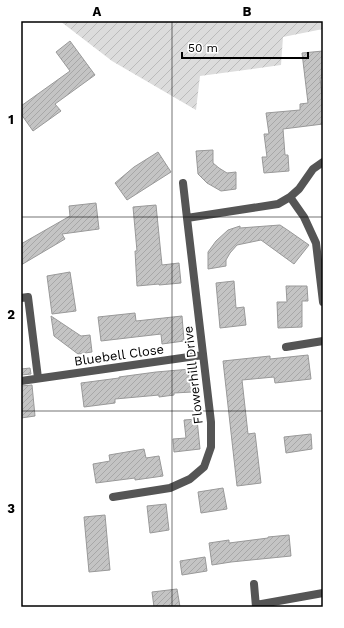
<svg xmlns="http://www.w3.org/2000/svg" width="344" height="628" viewBox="0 0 344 628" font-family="'Work Sans',sans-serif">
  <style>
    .garden { fill: url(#garden-furrows) }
    .building { fill: url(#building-hatch); stroke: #999 }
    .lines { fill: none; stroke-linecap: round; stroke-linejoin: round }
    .minor { stroke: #555; stroke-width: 8 }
    .grid { fill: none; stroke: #000; stroke-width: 1; stroke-opacity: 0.55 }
    .labels { text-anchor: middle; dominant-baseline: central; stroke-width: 4; stroke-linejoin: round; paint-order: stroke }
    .street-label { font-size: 13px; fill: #000; stroke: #fff }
    .neatline { fill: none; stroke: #000; stroke-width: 1.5 }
    .grid-label { font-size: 13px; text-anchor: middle; font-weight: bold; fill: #000 }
  </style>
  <defs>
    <pattern id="garden-furrows" width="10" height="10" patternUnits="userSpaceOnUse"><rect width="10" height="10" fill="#dcdcdc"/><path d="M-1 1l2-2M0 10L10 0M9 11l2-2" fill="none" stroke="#bbb"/></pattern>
    <pattern id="building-hatch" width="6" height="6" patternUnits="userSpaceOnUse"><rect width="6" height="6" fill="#c4c4c4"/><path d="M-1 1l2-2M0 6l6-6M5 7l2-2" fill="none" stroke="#a7a7a7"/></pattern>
  </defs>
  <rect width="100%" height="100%" fill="#fff"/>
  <!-- garden -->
  <path class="garden" d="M60 21H323V29L283 37 281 65 200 76 196 110 112 61Z"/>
  <!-- building -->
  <path class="building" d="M70 41 95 75 55 104 61 111 33 131 21 114V106L70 71 56 52Z
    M323 51V78H320L323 104V124L283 129 285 155H288L289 171 264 173 262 157H267L264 134H269L266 113 300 110V104L308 103 302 53Z
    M213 150V163L219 168 227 173 236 172V189L221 191 207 183 198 174 196 151Z
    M158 152 171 172 127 200 115 183 134 167Z
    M96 203 99 229 62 234 65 239 21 265V244L70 216 69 206Z
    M156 205 162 265 179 263 181 283 159 285V284L137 286 135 251H137L133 207Z
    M280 225 289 231 309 245 294 264 261 240 237 245 230 253 226 260V266L208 269V252L216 241 228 230 240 226V228Z
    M70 272 76 311 52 314 47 276Z
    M234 281 236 308 244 307 246 325 220 328 216 283Z
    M286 286H307L308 301H302V327L278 328 277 302H287Z
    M135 313 136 321 182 316 184 341 162 344 161 334 101 341 98 317Z
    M51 316 81 336 90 335 92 352 78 354 54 336Z
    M308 355 311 379 275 383 274 377 242 380 248 434 255 433 261 483 237 486 223 361 270 356V359Z
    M30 368 31 374 21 375V369Z
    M191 369 192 392 174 393V395L159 397V395L115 399V403L84 407 81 383 119 378V377L156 372Z
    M32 385 35 416 21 418V386Z
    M197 419 200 449 174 452 173 439 186 438 184 420Z
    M311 434 312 449 286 453 284 437Z
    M144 449 146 458 159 456 163 476 135 480V478L96 483 93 464 110 461 109 455Z
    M223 488 227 509 201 513 198 492Z
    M166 504 169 530 150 533 147 506Z
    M105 515 110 570 89 572 84 517Z
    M289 535 291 556 231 562 212 565 209 543 229 540V543L268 538V537Z
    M205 557 207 571 182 575 180 561Z
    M177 589 180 607H154L152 592Z"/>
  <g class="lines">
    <!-- minor -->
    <path class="minor" d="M290 197 304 217 316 243 323 302
      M187 218 278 204 290 197 299 189 313 169 323 162
      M21 298 28 297 38 378
      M286 347 323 341
      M21 381 203 355
      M113 497 170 488 190 479 204 467 211 447V422L187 218 183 183
      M254 584 256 607
      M256 605 323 593"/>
  </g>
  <!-- grid -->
  <path class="grid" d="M172 21V607M21 217H323M21 411H323"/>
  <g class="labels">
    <!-- street labels -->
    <g class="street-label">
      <text transform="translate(119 355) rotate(-8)">Bluebell Close</text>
      <text transform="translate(193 375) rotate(-96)">Flowerhill Drive</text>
    </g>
  </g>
  <!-- border -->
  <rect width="344" height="628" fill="none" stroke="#ffffff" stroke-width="44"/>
  <!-- scale -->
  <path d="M182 52v6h126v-6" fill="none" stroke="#000000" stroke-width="2"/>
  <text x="188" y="52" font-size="12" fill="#000000" stroke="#ffffff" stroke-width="3" paint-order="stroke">50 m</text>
  <rect x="22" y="22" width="300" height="584" class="neatline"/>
  <g class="grid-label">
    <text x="97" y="16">A</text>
    <text x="247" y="16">B</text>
    <text x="11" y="124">1</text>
    <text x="11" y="319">2</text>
    <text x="11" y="513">3</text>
  </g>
</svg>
